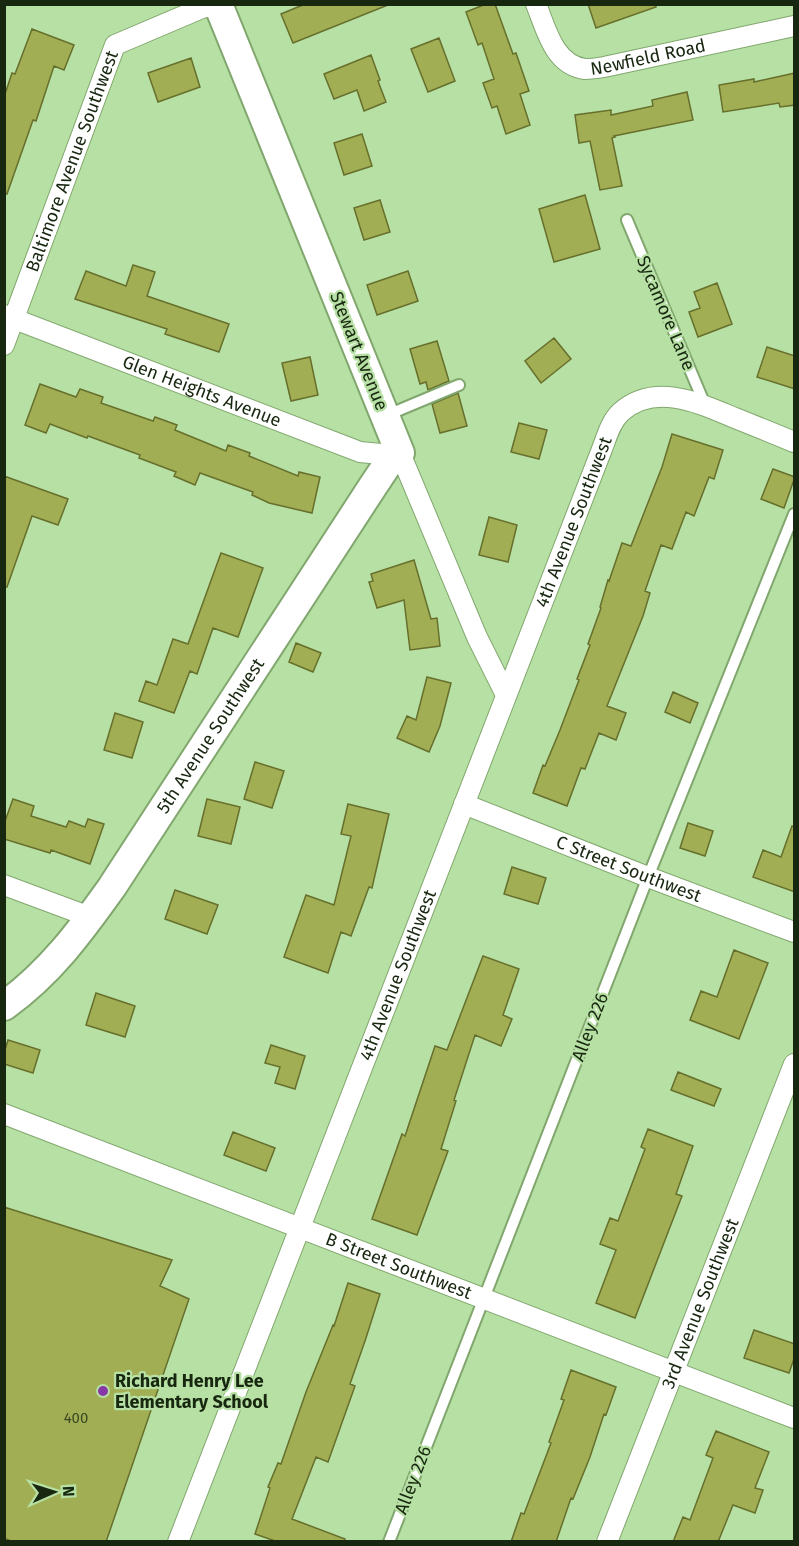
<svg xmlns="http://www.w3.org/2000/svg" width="799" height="1546" viewBox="0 0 799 1546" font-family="'Fira Sans',sans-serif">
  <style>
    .building { fill: #a2ae53; stroke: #666f2c; stroke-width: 1.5 }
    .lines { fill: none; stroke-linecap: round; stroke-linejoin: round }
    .lane-casing { stroke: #81a76e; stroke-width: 14 }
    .street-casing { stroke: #81a76e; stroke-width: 22 }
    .secondary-casing { stroke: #81a76e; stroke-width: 32 }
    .lane { stroke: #fff; stroke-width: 10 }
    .street { stroke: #fff; stroke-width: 20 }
    .secondary { stroke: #fff; stroke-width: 28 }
    .poi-dot { fill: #8837a6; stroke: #b7e0a4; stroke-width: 2 }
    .labels { text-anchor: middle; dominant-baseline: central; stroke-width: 4.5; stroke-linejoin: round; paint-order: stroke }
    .number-label { font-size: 15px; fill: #3a4921 }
    .street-label { font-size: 18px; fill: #182710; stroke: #b7e0a4 }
    .poi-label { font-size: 18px; font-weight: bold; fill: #182710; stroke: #b7e0a4; text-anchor: start }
  </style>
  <rect width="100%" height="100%" fill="#b7e0a4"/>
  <!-- building -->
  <path class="building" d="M305 4H388V5L293 43 281 14Z
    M486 4H495L513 54 516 53 529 91 520 94 530 125 506 134 497 106 492 108 483 83 494 79 482 43 478 45 466 12Z
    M588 4H656V7L596 28Z
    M32 29 74 45 64 70 54 66 36 121 33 120 7 194 4 193V97L12 73 15 74Z
    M439 38 455 81 428 92 411 49Z
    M371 55 380 80 378 81 386 102 364 111 357 90 334 99 324 74Z
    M191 58 200 87 158 102 148 73Z
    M795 73V105L780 107 779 103 723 112 719 85 754 79V82Z
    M687 92 693 120 614 136 615 137 612 138 622 186 600 190 590 141 579 143 575 115 611 110V115L653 106 652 100Z
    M362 134 372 166 344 175 334 143Z
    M585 195 600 249 554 262 539 209Z
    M380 200 390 232 364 240 354 208Z
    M133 265 155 272 147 296 229 324 219 352 165 334 167 329 75 299 86 271 126 286Z
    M408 271 418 301 377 315 367 285Z
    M717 283 732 324 698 337 689 312 700 308 694 292Z
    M554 338 571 359 541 383 525 361Z
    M437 341 449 381 428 390 426 382 420 384 410 349Z
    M767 347 795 356V389L757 377Z
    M310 357 318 395 291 401 282 363Z
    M40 384 76 397 80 389 103 397 101 403 153 421 155 417 177 425 175 430 226 451 228 445 250 453 249 456 298 476 299 472 320 477 312 513 269 503 252 495 253 492 200 473 195 485 174 476 176 472 139 458 140 455 88 436 87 438 50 424 46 433 25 425Z
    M458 393 467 426 440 433 432 404Z
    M519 423 547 430 539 459 511 452Z
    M672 434 723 450 714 479 709 477 694 516 686 512 672 549 661 545 645 591 650 593 643 616 607 706 626 713 616 740 599 733 585 769 581 768 567 806 533 793 543 765 545 766 560 730 579 680 577 679 590 645 588 644 601 608 600 607 608 580 609 581 622 543 631 546 662 467Z
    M773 469 795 477 784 508 761 499Z
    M4 476 68 499 58 525 32 516 7 587H4Z
    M489 517 517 525 508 562 479 555Z
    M221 553 263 568 238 637 213 628 197 674 190 671 174 713 139 701 146 681 157 685 173 639 188 644Z
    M414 560 431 619 437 618 440 646 410 650 404 600 377 608 369 582 373 581 371 574Z
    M296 643 321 653 313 672 289 662Z
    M427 677 451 683 440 726 429 752 397 738 407 716 416 720Z
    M673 692 698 703 690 723 665 712Z
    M115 713 143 722 132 758 104 750Z
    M255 762 284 771 272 808 244 799Z
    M13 799 34 806 31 816 66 827 69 821 85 827 88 819 104 824 90 864 51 850 50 853 4 839V824Z
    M207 799 240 807 231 844 198 836Z
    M348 804 389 814 372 888 369 887 351 936 341 932 328 973 284 957 306 895 334 905 351 836 341 834Z
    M688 823 713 831 705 856 680 848Z
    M792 826 795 827V892L753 877 763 850 781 857Z
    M512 867 546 878 538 904 504 894Z
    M175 890 218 905 207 934 165 919Z
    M734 950 768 963 739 1039 690 1020 701 991 717 997Z
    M483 956 519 969 503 1015 512 1019 501 1046 475 1035 454 1100 456 1101 441 1149 448 1151 417 1235 372 1219 402 1134 405 1136 435 1046 447 1050Z
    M96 993 135 1006 125 1037 86 1025Z
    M8 1040 40 1050 33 1073 4 1064V1053Z
    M271 1045 305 1056 295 1089 275 1083 280 1067 265 1063Z
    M678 1072 721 1089 714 1106 671 1090Z
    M648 1129 693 1146 676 1194 682 1196 635 1318 596 1303 616 1250 600 1244 610 1218 618 1221 645 1149 641 1147Z
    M233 1132 275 1148 266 1171 224 1155Z
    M4 1207 172 1260 160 1286 189 1299 106 1542H13L4 1538Z
    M348 1283 380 1294 366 1338 350 1384 355 1386 328 1462 316 1457 292 1519 345 1539V1542H278L255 1534 270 1488 268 1487 278 1463 281 1464 306 1392 333 1325 334 1326Z
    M754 1330 795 1344V1356L789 1373 744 1358Z
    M571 1370 616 1387 606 1415 604 1414 590 1457 573 1499 571 1498 556 1542H511L521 1513 524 1514 551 1443 549 1442 564 1400 561 1399Z
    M716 1431 769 1452 755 1488 763 1490 755 1513 733 1505 718 1542H673L683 1517 690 1520 713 1458 706 1455Z"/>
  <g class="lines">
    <defs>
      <path id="lane" d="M627 220 705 405
        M385 416 459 385
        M389 1542 648 877 794 514"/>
      <g id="street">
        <path id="s1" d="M536 4C546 29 554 65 585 69 592 69 598 68 604 67L794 26"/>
        <path id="s2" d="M4 315 360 452 381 454 400 453 477 637 506 695"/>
        <path id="s3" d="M4 345 115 45 202 8 217 4"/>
        <path id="s4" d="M464 804 648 877 794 932"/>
        <path d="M4 885 90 917"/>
        <path id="s5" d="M4 1114 794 1418"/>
        <path id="s6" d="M178 1542 602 449C607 436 611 421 621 412 655 382 699 403 735 418 755 426 775 434 794 442"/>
        <path id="s7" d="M607 1542 794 1064"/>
      </g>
      <g id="secondary">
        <path id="s8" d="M4 1006C50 973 80 932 112 887L373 486 387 465 400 453 218 4"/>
      </g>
    </defs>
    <!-- lane casing -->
    <use href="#lane" class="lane-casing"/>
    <!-- street casing -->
    <use href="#street" class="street-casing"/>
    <!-- secondary casing -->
    <use href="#secondary" class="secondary-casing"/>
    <!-- lane -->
    <use href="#lane" class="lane"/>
    <!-- street -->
    <use href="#street" class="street"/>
    <!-- secondary -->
    <use href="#secondary" class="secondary"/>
  </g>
  <!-- markers -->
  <circle class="poi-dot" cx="103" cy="1391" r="6"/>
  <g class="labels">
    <!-- number labels -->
    <g class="number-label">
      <text x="76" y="1418">400</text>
    </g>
    <!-- street labels -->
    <g class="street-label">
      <text stroke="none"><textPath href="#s1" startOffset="150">Newfield Road</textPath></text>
      <text stroke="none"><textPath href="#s3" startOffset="196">Baltimore Avenue Southwest</textPath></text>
      <text transform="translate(666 313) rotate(67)">Sycamore Lane</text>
      <text transform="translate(359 351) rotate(68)">Stewart Avenue</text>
      <text stroke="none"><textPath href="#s2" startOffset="212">Glen Heights Avenue</textPath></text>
      <text stroke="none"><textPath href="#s6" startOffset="1094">4th Avenue Southwest</textPath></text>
      <text stroke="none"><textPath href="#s8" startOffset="342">5th Avenue Southwest</textPath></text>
      <text stroke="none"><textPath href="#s4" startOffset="177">C Street Southwest</textPath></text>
      <text stroke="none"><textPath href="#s6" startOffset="608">4th Avenue Southwest</textPath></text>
      <text transform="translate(590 1027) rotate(-69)">Alley 226</text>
      <text stroke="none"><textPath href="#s5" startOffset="423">B Street Southwest</textPath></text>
      <text stroke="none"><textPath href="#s7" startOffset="256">3rd Avenue Southwest</textPath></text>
      <text transform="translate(413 1480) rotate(-69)">Alley 226</text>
    </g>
    <!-- poi labels -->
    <g class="poi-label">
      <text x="115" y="1381">Richard Henry Lee<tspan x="115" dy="21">Elementary School</tspan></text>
    </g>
  </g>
  <!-- border -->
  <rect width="799" height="1546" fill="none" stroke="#182710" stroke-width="12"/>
  <!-- north arrow -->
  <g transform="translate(54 1492) rotate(87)" stroke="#b7e0a4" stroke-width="4.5" paint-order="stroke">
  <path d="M0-4.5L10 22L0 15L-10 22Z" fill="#182710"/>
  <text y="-9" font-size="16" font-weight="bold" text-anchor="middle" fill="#182710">N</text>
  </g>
</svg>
